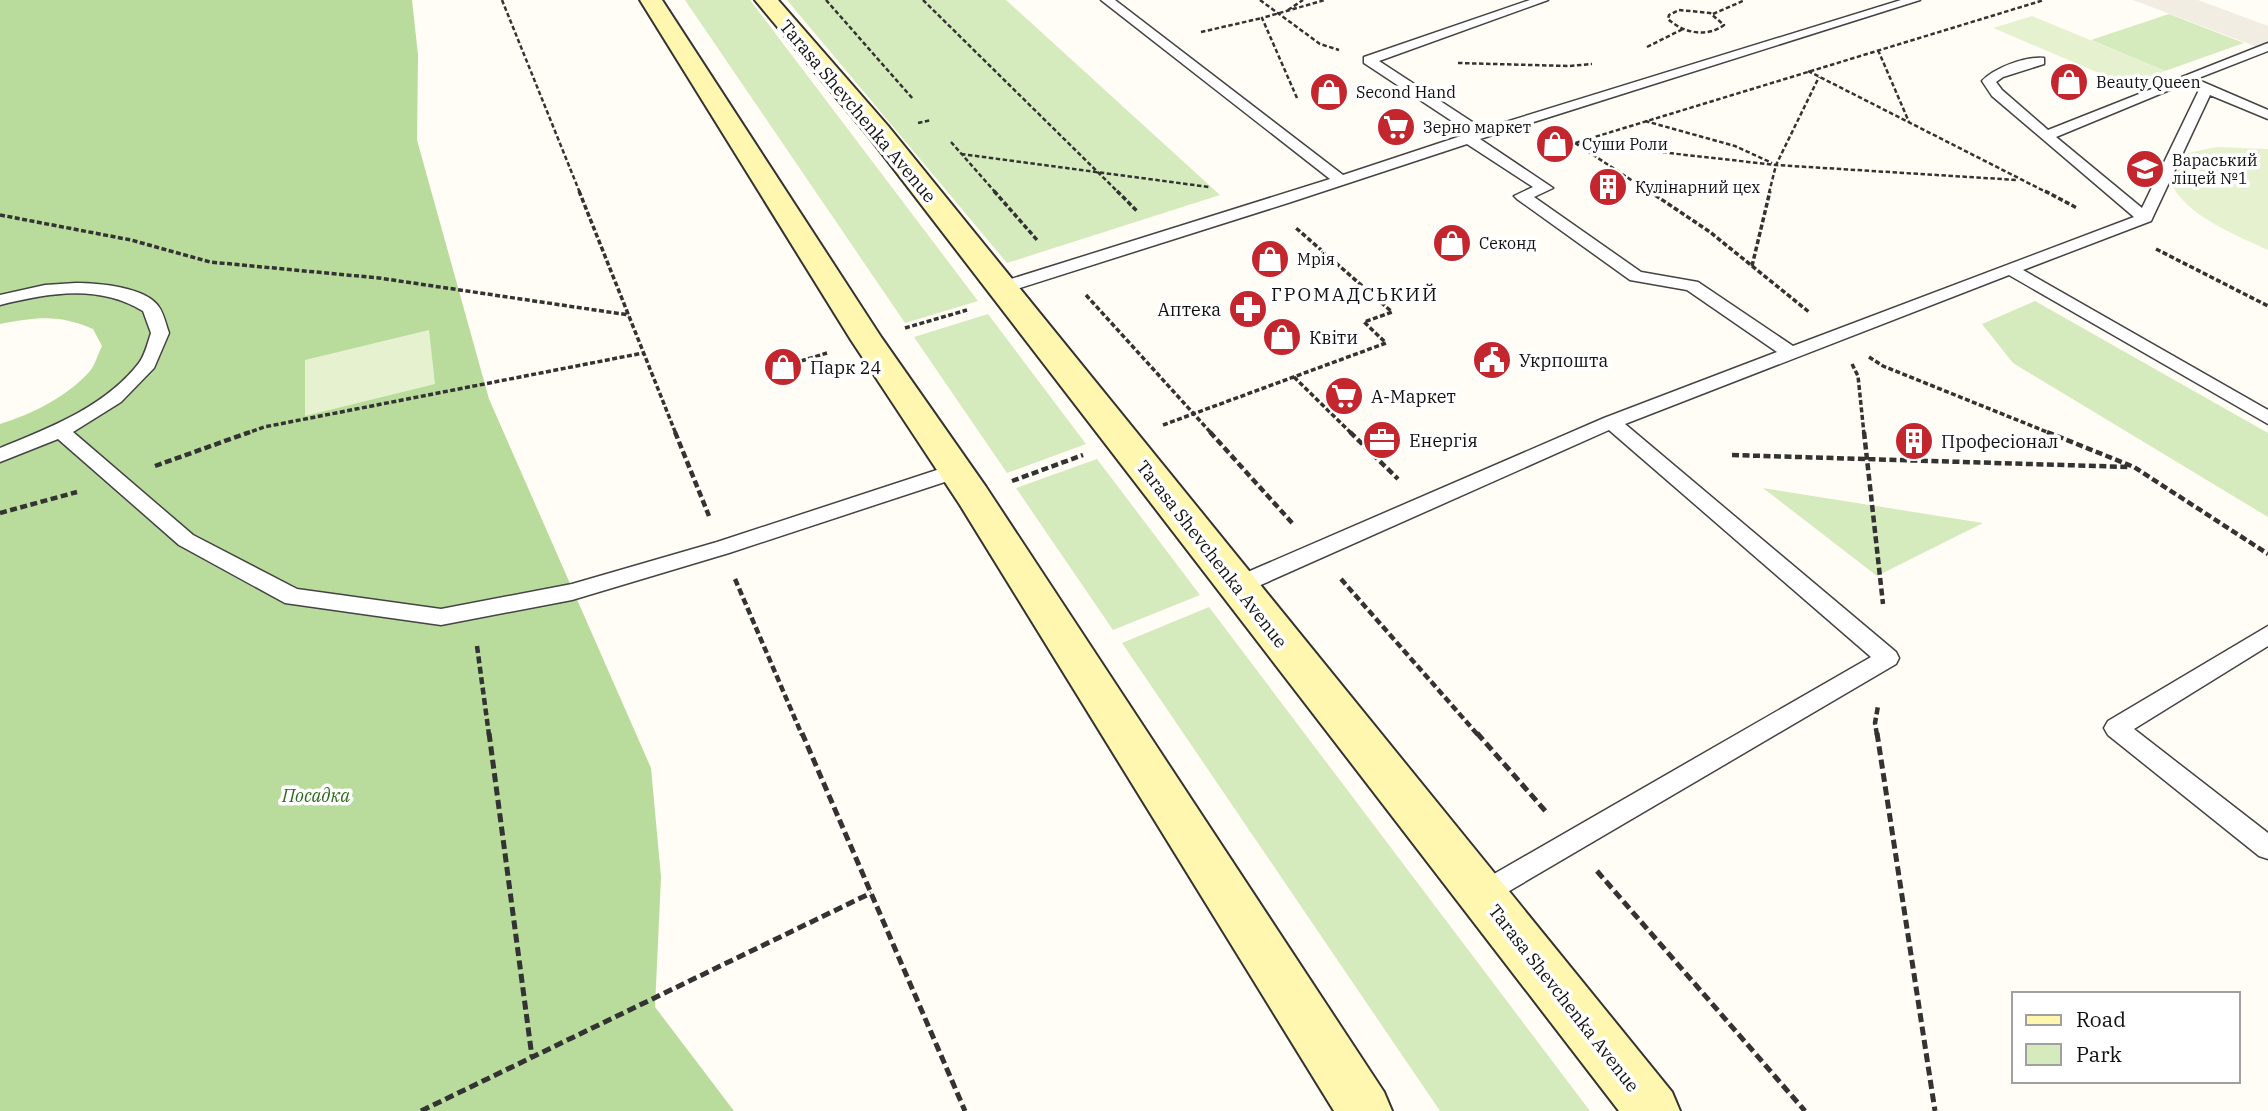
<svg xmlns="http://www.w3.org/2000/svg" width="2268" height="1111" viewBox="0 0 2268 1111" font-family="'IBM Plex Serif',serif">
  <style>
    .green { fill: #d5ebbd }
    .forest { fill: #b9dc9c }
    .pitch { fill: #e6f2cf }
    .plaza { fill: #f1ede2 }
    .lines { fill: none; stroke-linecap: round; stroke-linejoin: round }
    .service-casing { stroke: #444; stroke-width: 3 }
    .secondary-casing { stroke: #333; stroke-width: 4 }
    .path-far3 { stroke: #333; stroke-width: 2.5; stroke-dasharray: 4.5 2.5; stroke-linecap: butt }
    .path-far2 { stroke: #333; stroke-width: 3.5; stroke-dasharray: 5 2.5; stroke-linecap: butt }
    .path-far1 { stroke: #333; stroke-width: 4.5; stroke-dasharray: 7 3.5; stroke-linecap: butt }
    .path { stroke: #333; stroke-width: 5; stroke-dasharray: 9 4.5; stroke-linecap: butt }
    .service { fill: #fff; fill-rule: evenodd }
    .secondary { fill: #fff6b0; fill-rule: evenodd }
    .labels { text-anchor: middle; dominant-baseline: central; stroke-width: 7; stroke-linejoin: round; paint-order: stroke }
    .far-poi-label { font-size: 16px; fill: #111; stroke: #fff; text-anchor: start }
    .street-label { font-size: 18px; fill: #111; stroke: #fff }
    .poi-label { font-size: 18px; fill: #111; stroke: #fff; text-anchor: start }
    .park-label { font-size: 18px; font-style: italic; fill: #2f6b1f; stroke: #fff }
    .neighbourhood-label { font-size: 19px; letter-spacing: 2px; fill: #111; stroke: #fff }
  </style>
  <rect width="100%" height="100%" fill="#fffdf5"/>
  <!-- green -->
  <path class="green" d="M685 0H750L978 301 905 323Z
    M787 0H1006L1220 195 1007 263Z
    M2169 14 2244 43 2165 71 2091 40Z
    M2035 301 2268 433V517L2013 363 1982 324Z
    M988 314 1086 444 1007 473 914 337Z
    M1097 459 1200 595 1113 630 1016 488Z
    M1763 488 1983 523 1877 576Z
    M1209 607 1590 1111H1440L1122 643Z"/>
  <!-- forest -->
  <path class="forest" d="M0 0H412L418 55 417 140 489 399 651 768 661 877 655 1007 734 1111H0V424C32 414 67 397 90 371 95 365 98 354 102 346L93 329C59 314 36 317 0 324Z"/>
  <!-- pitch -->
  <path class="pitch" d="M2032 16 2165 71 2127 85 1993 28Z
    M2216 147 2268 149V250C2240 237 2179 213 2171 180 2170 176 2172 168 2173 164L2188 153Z
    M429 330 435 384 305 416V360Z"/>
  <!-- plaza -->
  <path class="plaza" d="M2133 0H2198L2268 26V51Z"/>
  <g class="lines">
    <defs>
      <path id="service" d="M1101 0H1115L1343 175 1470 133 1364 63V57L1530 0H1548L1379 61 1483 129 1901 0H1920L1480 139 1553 188 1534 197 1641 272 1698 282 1793 346 2134 217 1992 96 1982 81C1994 68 2026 56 2044 58V64L2003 77 1996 82 2002 90 2048 130 2268 43V51L2196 79 2268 110V119L2210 95 2151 221 2023 270 2268 410V424L2009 275 1625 424 1896 652 1899 658 1896 664 1482 907 1473 904 1469 895 1473 886 1871 657 1609 430 1245 592 1237 594 1229 592 1226 586 1229 580 1604 418 1777 352 1687 290 1630 280 1517 199 1514 196 1533 187 1467 144 1288 203 1007 292H995L993 288 995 284 1330 179ZM2184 84 2199 90 2142 208 2056 137Z
        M76 283C98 283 146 287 159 307 164 314 166 325 169 333L154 368 121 402 73 432 193 535 297 589 441 609 572 584 717 542 949 466H963L966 471 963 476 729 553 572 600 441 625 285 603 179 545 58 439 0 462V448C49 428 105 407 139 363 145 355 148 342 151 333L143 311C98 284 49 293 0 305V295L45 285Z
        M2268 626V646L2134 729 2268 833V859L2259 856 2108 735 2104 728 2108 721Z"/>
      <path id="secondary" d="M640 0H662L881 337 986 487 1384 1092 1392 1111H1334L960 505 851 340Z
        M755 0H778L888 126 1672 1092 1680 1111H1619L870 138Z"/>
    </defs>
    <!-- service casing -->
    <use href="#service" class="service-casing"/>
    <!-- secondary casing -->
    <use href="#secondary" class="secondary-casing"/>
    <!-- path-far3 -->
    <path class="path-far3" d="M502 0 580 193
      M826 0 913 99
      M923 0 1119 193
      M1260 0 1320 44 1339 50
      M1288 10 1303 0
      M1679 10 1710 13 1724 25C1707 38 1683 33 1668 19L1669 15Z
      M1713 14 1745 0
      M1201 32 1262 18
      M1647 47 1683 29
      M1878 50 1909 122
      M1458 63 1569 66 1592 64
      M1808 71 2048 193
      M1297 98 1262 18 1325 0
      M1645 121 1735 146 1772 163
      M918 123 931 120
      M1570 139 1575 143 2044 0
      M951 142 996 193
      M1575 143 1651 193
      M1579 143 1776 165 2017 180
      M961 154 1209 187
      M1769 193 1776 165 1819 77"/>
    <!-- path-far2 -->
    <path class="path-far2" d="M579 191 676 434
      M994 191 1038 241
      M1117 191 1138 212
      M1649 191 1710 232 1809 312
      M2045 191 2077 208
      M0 215 131 240 210 262 379 278 629 315
      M2156 249 2268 306
      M1752 266 1770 191
      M1086 295 1212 434
      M905 328 967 310
      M1869 357 1883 366 2052 434
      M801 361 827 353
      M1852 364 1858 376 1864 434
      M1294 377 1352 434
      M1163 425 1386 343 1364 322 1392 312 1296 228
      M245 434 264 427 643 353"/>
    <!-- path-far1 -->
    <path class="path-far1" d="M675 432 709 516
      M1210 432 1294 525
      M1350 432 1398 479
      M1864 432 1883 604
      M2047 432 2134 467 2268 554
      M1732 455 2129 467
      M155 466 250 432
      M1012 481 1083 455
      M0 513 77 492
      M735 579 802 735
      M1341 579 1478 735
      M477 646 489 735
      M1877 735 1875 723 1878 706"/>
    <!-- path -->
    <path class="path" d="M489 733 532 1057
      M802 733 965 1111
      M1477 733 1548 814
      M1877 733 1935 1111
      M1597 871 1805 1111
      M421 1111 871 893"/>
    <!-- service -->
    <use href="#service" class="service"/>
    <!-- secondary -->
    <use href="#secondary" class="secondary"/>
  </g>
  <!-- icons -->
  <defs>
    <symbol id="shop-disc" viewBox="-11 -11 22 22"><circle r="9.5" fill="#c4262e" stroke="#fff"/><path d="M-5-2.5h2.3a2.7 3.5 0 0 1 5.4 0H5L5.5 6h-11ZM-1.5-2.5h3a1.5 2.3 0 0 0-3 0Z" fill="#fff"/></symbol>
    <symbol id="supermarket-disc" viewBox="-11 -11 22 22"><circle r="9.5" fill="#c4262e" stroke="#fff"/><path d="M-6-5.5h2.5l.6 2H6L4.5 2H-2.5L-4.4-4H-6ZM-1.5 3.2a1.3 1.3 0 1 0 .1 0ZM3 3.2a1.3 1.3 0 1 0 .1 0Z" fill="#fff"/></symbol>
    <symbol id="school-disc" viewBox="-11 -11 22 22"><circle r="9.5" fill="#c4262e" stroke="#fff"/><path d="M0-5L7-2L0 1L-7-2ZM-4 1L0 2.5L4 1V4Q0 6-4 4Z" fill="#fff"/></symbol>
    <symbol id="building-disc" viewBox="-11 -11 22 22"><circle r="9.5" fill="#c4262e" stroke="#fff"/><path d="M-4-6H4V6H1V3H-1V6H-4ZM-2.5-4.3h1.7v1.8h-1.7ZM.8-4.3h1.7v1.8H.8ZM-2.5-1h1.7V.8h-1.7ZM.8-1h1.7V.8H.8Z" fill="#fff"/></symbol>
    <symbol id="pharmacy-disc" viewBox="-11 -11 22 22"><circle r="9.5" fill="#c4262e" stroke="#fff"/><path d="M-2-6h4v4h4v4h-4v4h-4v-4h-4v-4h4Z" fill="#fff"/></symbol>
    <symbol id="civic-disc" viewBox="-11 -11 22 22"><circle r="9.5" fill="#c4262e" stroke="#fff"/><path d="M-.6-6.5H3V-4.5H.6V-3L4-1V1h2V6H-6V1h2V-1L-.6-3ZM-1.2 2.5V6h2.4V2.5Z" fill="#fff"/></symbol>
    <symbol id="office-disc" viewBox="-11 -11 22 22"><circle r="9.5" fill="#c4262e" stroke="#fff"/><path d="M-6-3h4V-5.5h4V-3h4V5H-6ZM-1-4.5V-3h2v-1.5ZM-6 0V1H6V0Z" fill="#fff"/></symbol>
  </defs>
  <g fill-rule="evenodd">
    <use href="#shop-disc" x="2047" y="60" width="44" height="44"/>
    <use href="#shop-disc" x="1307" y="70" width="44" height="44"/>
    <use href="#supermarket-disc" x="1374" y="105" width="44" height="44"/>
    <use href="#shop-disc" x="1533" y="122" width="44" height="44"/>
    <use href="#school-disc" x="2123" y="147" width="44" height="44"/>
    <use href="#building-disc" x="1586" y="165" width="44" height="44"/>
    <use href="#shop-disc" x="1430" y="221" width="44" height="44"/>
    <use href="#shop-disc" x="1248" y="237" width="44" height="44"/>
    <use href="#pharmacy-disc" x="1226" y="287" width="44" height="44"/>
    <use href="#shop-disc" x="1260" y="315" width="44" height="44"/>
    <use href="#civic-disc" x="1470" y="338" width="44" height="44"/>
    <use href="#shop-disc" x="761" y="345" width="44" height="44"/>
    <use href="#supermarket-disc" x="1322" y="374" width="44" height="44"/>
    <use href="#office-disc" x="1360" y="418" width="44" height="44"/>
    <use href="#building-disc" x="1892" y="419" width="44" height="44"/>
  </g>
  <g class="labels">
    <!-- far-poi labels -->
    <g class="far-poi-label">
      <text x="2096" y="82">Beauty Queen</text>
      <text x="1356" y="92">Second Hand</text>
      <text x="1423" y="127">Зерно маркет</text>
      <text x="1582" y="144">Суши Роли</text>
      <text x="2172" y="160">Вараський<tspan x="2172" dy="18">ліцей №1</tspan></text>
      <text x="1635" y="187">Кулінарний цех</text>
      <text x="1479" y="243">Секонд</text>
      <text x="1297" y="259">Мрія</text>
    </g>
    <!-- street labels -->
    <g class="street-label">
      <text transform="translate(858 111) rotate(50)">Tarasa Shevchenka Avenue</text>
      <text transform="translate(1212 554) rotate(52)">Tarasa Shevchenka Avenue</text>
      <text transform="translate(1564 998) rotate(52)">Tarasa Shevchenka Avenue</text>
    </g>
    <!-- poi labels -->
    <g class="poi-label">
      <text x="1221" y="309" text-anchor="end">Аптека</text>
      <text x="1309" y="337">Квіти</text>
      <text x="1519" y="360">Укрпошта</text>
      <text x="810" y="367">Парк 24</text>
      <text x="1371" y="396">А-Маркет</text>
      <text x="1409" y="440">Енергія</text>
      <text x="1941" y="441">Професіонал</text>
    </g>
    <!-- park labels -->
    <g class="park-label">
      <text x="316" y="795">Посадка</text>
    </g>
    <!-- neighbourhood labels -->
    <g class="neighbourhood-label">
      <text x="1355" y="294">ГРОМАДСЬКИЙ</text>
    </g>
  </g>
  <!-- legend -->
  <rect x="2012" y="992" width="228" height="91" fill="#ffffff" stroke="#a0a0a0" stroke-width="2"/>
  <rect x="2026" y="1015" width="35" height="10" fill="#fff6b0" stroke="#a0a0a0" stroke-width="2"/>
  <text x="2076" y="1027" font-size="21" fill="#111111">Road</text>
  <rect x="2026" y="1044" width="35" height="21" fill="#d5ebbd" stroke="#a0a0a0" stroke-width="2"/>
  <text x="2076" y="1062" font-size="21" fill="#111111">Park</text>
</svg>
